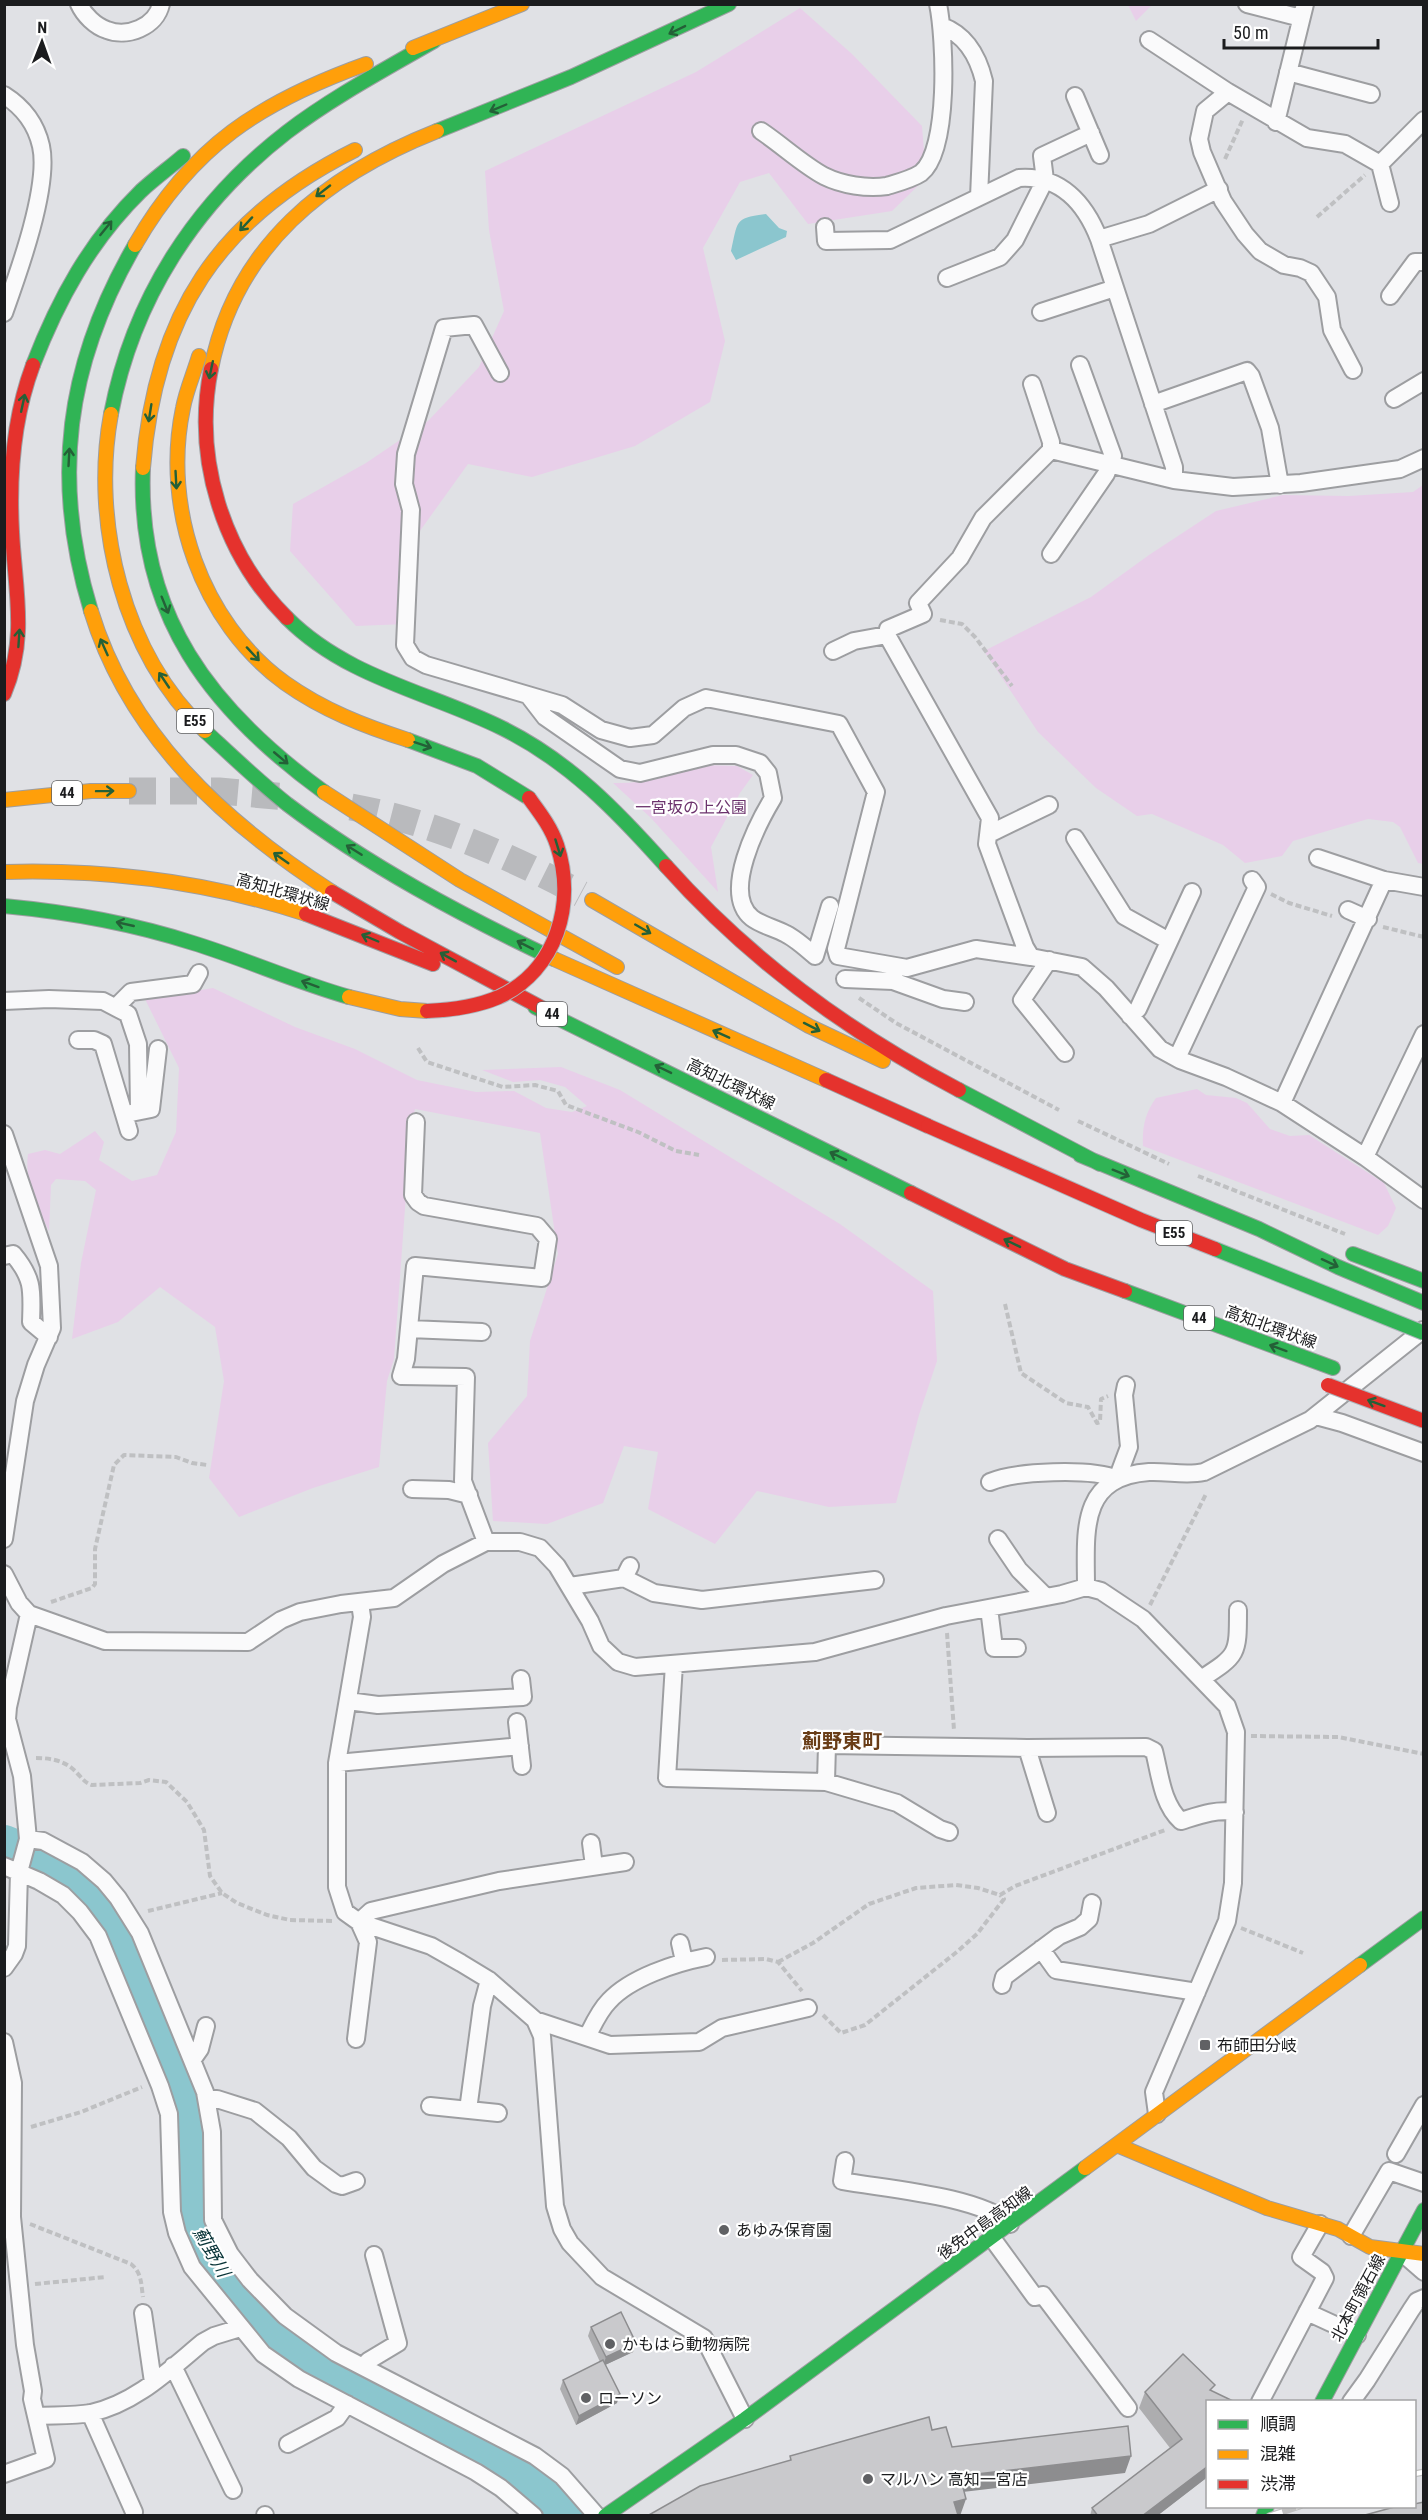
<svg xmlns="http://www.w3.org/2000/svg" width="1428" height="2520" viewBox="0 0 1428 2520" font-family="'Roboto Condensed','Noto Sans JP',sans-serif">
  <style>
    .green { fill: #e8cfe9 }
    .water { fill: #8bc6ce }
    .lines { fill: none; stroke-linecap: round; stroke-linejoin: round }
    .river { stroke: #8bc6ce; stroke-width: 38 }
    .primary-tunnel { stroke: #b9babd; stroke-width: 27; stroke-dasharray: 27 14; stroke-linecap: butt }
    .street-casing { stroke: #9d9ea1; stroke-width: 20 }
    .fast-casing { stroke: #9d9ea1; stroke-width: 16 }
    .slow-casing { stroke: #9d9ea1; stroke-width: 16 }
    .jam-casing { stroke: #9d9ea1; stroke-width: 16 }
    .path { stroke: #bfc0c2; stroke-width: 4; stroke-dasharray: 6 3; stroke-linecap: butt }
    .street { stroke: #fafafb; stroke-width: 16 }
    .fast { stroke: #30b455; stroke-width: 14 }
    .slow { stroke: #ff9f0a; stroke-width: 14 }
    .jam { stroke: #e5322d; stroke-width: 14 }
    .rail-casing { stroke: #c0c0c0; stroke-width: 7 }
    .rail { stroke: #fff; stroke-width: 4.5; stroke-dasharray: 14; stroke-linecap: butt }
    .fast-bridge-casing { stroke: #adb4ba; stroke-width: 16; stroke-linecap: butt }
    .jam-bridge-casing { stroke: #adb4ba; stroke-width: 16; stroke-linecap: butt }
    .fast-bridge { stroke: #30b455; stroke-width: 14 }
    .jam-bridge { stroke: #e5322d; stroke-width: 14 }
    .wall { fill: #adadaf }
    .shaded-wall { fill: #8d8d8f }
    .building { fill: #c9c9cc; stroke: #8d8d8f; stroke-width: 1.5 }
    .oneway { stroke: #246037 }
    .poi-dot { fill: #606164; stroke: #fff; stroke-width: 2 }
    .labels { text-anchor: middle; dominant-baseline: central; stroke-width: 4.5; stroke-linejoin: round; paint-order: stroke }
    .shield { fill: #fff; stroke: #5f6062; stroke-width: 1.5 }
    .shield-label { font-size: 15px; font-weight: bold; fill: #1b1c1e }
    .park-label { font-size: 16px; fill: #6c336d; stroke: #fff }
    .street-label { font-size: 16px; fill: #1b1c1e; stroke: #fff }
    .poi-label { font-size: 16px; fill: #1b1c1e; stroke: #fff; text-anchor: start }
    .water-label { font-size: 18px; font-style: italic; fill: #083337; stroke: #fff }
    .quarter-label { font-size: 20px; font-weight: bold; fill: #693d17; stroke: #fff }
  </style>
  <rect width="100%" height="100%" fill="#e0e1e5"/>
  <!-- green -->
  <path class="green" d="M1128 5H1152L1136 21Z
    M800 8 852 54 922 126 926 178 892 211 808 224 769 173 740 182 703 248 725 341 710 402 635 446 532 477 468 464 417 535 406 624 356 626 290 551 293 504 366 463 428 421 479 367 504 311 489 230 485 171 696 72Z
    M1423 485V864L1418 863 1400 827 1393 822 1368 819 1293 841 1282 856 1245 863 1223 845 1152 814 1137 816 1096 788 1038 732 984 651 1091 597 1149 555 1216 511 1283 495 1349 496 1413 492Z
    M701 765 737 766 753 775 740 793 711 847 718 892 651 818 613 783C645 784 671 776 701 765Z
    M213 988 295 1027 355 1049 417 1080 476 1092 514 1091 546 1108 572 1112 587 1106 565 1087 540 1080 513 1082 482 1070 561 1067 620 1090 840 1224 933 1291 937 1361 919 1415 896 1503 829 1507 757 1491 715 1544 648 1509 658 1452 624 1446 603 1503 547 1524 493 1521 488 1443 527 1396 530 1341 558 1254 540 1133 415 1109 411 1126 394 1359 387 1381 379 1467 313 1488 239 1517 209 1478 224 1381 215 1327 160 1287 118 1322 72 1339 81 1263 96 1190 85 1181 56 1179 51 1185 49 1231C38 1208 24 1180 28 1154L45 1150 60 1154 95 1131 104 1142 99 1160 132 1181 157 1175 176 1132 179 1068 145 999Z
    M1197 1089 1206 1095 1236 1098 1247 1103 1270 1129 1290 1136 1309 1135 1384 1183 1396 1208 1388 1226 1378 1235 1143 1146C1142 1128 1145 1113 1156 1098Z"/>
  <!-- water -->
  <path class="water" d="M766 214 779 228 787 231 786 237 736 260 731 251C738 221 734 218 766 214Z"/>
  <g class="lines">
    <!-- river -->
    <path class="river" d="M4 1844C32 1855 66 1870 87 1891 98 1903 108 1918 117 1932 126 1947 132 1966 139 1982 158 2025 185 2076 191 2123 196 2158 184 2198 198 2231 218 2279 258 2322 298 2353L527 2477 537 2485 566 2516"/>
    <!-- primary-tunnel -->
    <path class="primary-tunnel" d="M129 791H219L287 797
      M351 807C433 822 508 855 581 894"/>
    <defs>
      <path id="street" d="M79 4C84 15 95 26 107 30 127 38 156 27 161 4
        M1247 4 1301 18
        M942 26C966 35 978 56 984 81L979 197
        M1149 40 1228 92 1307 138 1345 144 1380 164 1424 120
        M1288 72 1371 94
        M1228 92 1205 111 1199 139 1202 152 1223 201 1245 234 1260 251 1284 265 1300 268 1311 273 1327 297 1332 330 1353 370
        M4 95C23 107 36 124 41 146 50 186 18 274 4 313
        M1075 96 1100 155
        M1276 122 1305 4
        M761 131C782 145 802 164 824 176 842 185 867 189 887 186 897 183 912 179 921 173 950 150 945 38 938 4
        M1380 164 1390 203
        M1219 189 1149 224 1099 239 1174 467V480L1233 487 1301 483 1400 469 1424 458
        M825 227 826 241 890 240 1019 178C1060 175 1085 203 1099 239
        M947 278 1000 257 1015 240 1045 180 1042 156 1091 133
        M1390 296 1415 262H1424
        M1041 312 1115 288
        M500 373 474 325 444 328 406 454 404 484 411 510 405 645 413 658 426 665 562 705 601 730 630 738 653 735 684 708 706 698 839 724 876 792 836 949 838 956 907 968 976 949 1031 957
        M1032 384 1051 442V450
        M1394 399 1424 381
        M1153 404 1247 371 1251 376 1270 428 1280 485
        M1051 554 1106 474 1113 456 1080 365
        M887 635 888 629 923 614 918 603 960 558 983 518 1051 450 1174 480
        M833 651 854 641 887 635 990 818 987 844 1025 947 1031 957 1082 967 1106 988 1160 1049 1180 1060 1226 1077 1282 1103 1365 1157 1424 1200
        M528 695 545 717 620 769 640 773 713 755H736L760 763 768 773 773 798C758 823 721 893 752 918 761 925 775 928 786 934 796 939 806 948 815 956L830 906
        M989 834 1049 805
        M1075 838 1124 916 1169 941
        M1318 858 1384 880 1424 887
        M1348 910 1368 919
        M1049 960 1022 1000 1065 1053
        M845 979 893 981 895 971
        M893 981 943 999 965 1002
        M4 1001 49 999 103 1001 128 1014 138 1044 139 1111
        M116 1007 131 992 193 984 199 973
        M1130 1016 1138 1009 1192 892
        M78 1040H94L103 1044 129 1131
        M1177 1058 1257 887 1252 880
        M1282 1103 1384 880
        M131 1113 151 1109 158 1049
        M416 1122 413 1195 418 1202 424 1206 537 1226 548 1239 542 1278 415 1266 406 1359 401 1376 466 1377 463 1481 486 1542
        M4 1134 49 1266 52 1328 36 1365 25 1401 4 1539
        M1365 1157 1424 1034
        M4 1256 13 1254C34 1279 32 1291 31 1322L49 1337
        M409 1329 482 1332
        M1316 1416 1342 1423 1424 1453
        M990 1482C1015 1471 1091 1468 1117 1479L1129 1447 1124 1395 1126 1385
        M412 1489 449 1490 469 1495
        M998 1539 1019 1570 1046 1597
        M4 1574 19 1603 29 1614 105 1641 248 1642 281 1620 300 1612 341 1604 394 1598 443 1564 486 1542H520L540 1548 557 1566 590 1621 601 1646 618 1662 635 1667 815 1652 946 1616 1062 1594 1086 1587 1101 1591 1143 1619 1227 1706 1236 1732 1233 1883 1227 1921 1154 2092 1157 2114
        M624 1578 654 1593 702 1600 875 1580
        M570 1586 624 1578 630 1566
        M1086 1587C1086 1533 1078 1477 1149 1472 1168 1471 1185 1476 1204 1472L1310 1420 1423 1330
        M360 1603 362 1617 337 1763V1887L345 1912 359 1922 431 1946 461 1963 489 1980 535 2020 542 2036 555 2206 562 2229 570 2243 602 2277 704 2338 745 2419
        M989 1608 994 1648H1017
        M674 1664 667 1778 826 1782 827 1745 1027 1748 1146 1747 1154 1751C1160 1774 1162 1804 1181 1821 1200 1815 1215 1809 1235 1812
        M1201 1679C1238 1655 1238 1655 1238 1610
        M348 1701 378 1705 523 1697 521 1679
        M517 1722 522 1766
        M1027 1748 1047 1813
        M337 1763 520 1746
        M826 1782 897 1803 940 1829 949 1832
        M28 1839 43 1841 82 1862 104 1881 118 1898 140 1933 205 2092 212 2132 213 2220 230 2254 250 2280 285 2316 336 2353 535 2456 562 2476 597 2516
        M591 1843 594 1866
        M4 1866 39 1881 63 1895 80 1912 98 1936 160 2086 169 2114 172 2212 177 2233 192 2267 263 2354 299 2379 476 2472 501 2488 534 2516
        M680 1943 684 1961
        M1041 1949 1056 1970 1197 1992
        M4 1968 14 1954 17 1946 19 1872 28 1839 22 1776 7 1719 8 1707 29 1614
        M1002 1985 1004 1977 1059 1936 1080 1927 1089 1919 1092 1903
        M535 2020 610 2045 699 2042 722 2028 808 2008
        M587 2037C593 2025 599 2011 609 2001 630 1978 675 1963 706 1957
        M356 2039 368 1942 359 1922 371 1911 499 1881 625 1862
        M4 2042 13 2083 12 2217 25 2345 33 2391 32 2399 46 2459 4 2474
        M193 2059 200 2049 206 2026
        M207 2099H217L255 2111 289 2138 314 2168 336 2184 342 2186 356 2181
        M430 2106 498 2113
        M468 2110 482 2006 489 1980
        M1396 2154 1424 2105
        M845 2161 842 2181C886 2189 979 2196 1010 2224
        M1351 2236 1389 2171 1424 2183
        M992 2238 1035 2297 1043 2295 1128 2408
        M1401 2252 1424 2272
        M1307 2312 1357 2335
        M143 2313 153 2382
        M173 2366 233 2490
        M366 2368 368 2361 398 2343 374 2255
        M1260 2402 1325 2278 1322 2272 1301 2257 1320 2224
        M1351 2402 1367 2380 1411 2310 1417 2301 1424 2298
        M90 2413 134 2512
        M36 2416C54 2415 74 2416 91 2413 136 2403 169 2370 203 2342L214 2336 240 2328
        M288 2444 337 2418 347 2404
        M265 2515V2516"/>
      <path id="fast" d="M437 131 571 77 729 4
        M33 365C58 300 90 241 141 191 154 179 169 168 183 156
        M111 414C133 299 195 203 287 132 333 97 384 70 434 41
        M143 468C137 615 211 710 324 792
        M91 611C51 480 66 364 135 245
        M287 618C347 678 429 692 502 728 569 761 617 811 666 866
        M205 731C232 756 258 781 287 804 369 866 461 915 554 959
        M408 740 477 766 529 798
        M4 906C68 912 131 923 193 943 245 959 296 982 349 997
        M535 1007 911 1193
        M959 1090 1100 1164
        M1080 1155 1259 1229 1338 1267 1424 1303
        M1353 1254 1424 1281
        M1125 1291 1333 1368
        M1360 1965 1424 1918
        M1322 2402 1424 2210
        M605 2516 745 2419 1085 2168
        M1263 2516 1267 2506"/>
      <path id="slow" d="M413 48 522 4
        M135 245C192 146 260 102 366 64
        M199 356C194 373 186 391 183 408 162 508 201 622 285 683 323 710 364 726 408 740
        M211 369C235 246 326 175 437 131
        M111 414C91 522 123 654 205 731
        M143 468C155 315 218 218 355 150
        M91 611C129 736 225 823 332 892
        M324 792 460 880 617 967
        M4 800 91 791H129
        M4 872C107 869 208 882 306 914
        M592 900 809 1026 883 1061
        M554 959 826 1080
        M349 997 400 1009 427 1011
        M1117 2145 1267 2208 1338 2229 1370 2247 1424 2254
        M1085 2168 1360 1965"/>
      <path id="jam" d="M211 369C193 459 223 554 287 618
        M4 694C28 638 15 590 12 532 9 477 14 416 33 365
        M666 866C748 958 850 1033 959 1090
        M332 892 400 932 555 1015
        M306 914 433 964
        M826 1080 928 1126
        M911 1193 1065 1269 1125 1291"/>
    </defs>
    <!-- street casing -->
    <use href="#street" class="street-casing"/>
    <!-- fast casing -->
    <use href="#fast" class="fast-casing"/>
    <!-- slow casing -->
    <use href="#slow" class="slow-casing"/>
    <!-- jam casing -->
    <use href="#jam" class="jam-casing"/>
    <!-- path -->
    <path class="path" d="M1225 159 1243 119
      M1317 217 1365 175
      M940 620 962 624 975 637 1012 686
      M1271 894 1289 903 1332 916
      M1383 927 1424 937
      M859 998 896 1023 1059 1110
      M418 1048 427 1062 503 1087 535 1085 558 1091 566 1105 638 1132 676 1151 699 1155
      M1078 1121 1169 1164
      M1198 1176 1345 1234
      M1005 1304 1021 1373 1066 1403 1088 1407 1097 1423 1100 1422 1101 1399 1108 1396
      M51 1602 92 1588 95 1584V1549L114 1465 124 1455 176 1457 192 1463 207 1465
      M1150 1605 1206 1494
      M947 1633 954 1730
      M1251 1736 1338 1737 1424 1754
      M36 1758C52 1758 66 1761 77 1773 82 1778 85 1783 92 1785L140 1783 149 1780 166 1782 187 1802 204 1830 210 1876 222 1893 237 1903 267 1915 290 1920 332 1921
      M148 1911 222 1893
      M1241 1928 1303 1953
      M722 1960 766 1959 778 1962 802 1991
      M778 1962 813 1943 869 1904 916 1888 956 1885 978 1888 1000 1895 1015 1886 1165 1830
      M823 2015 841 2033 865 2025 958 1951 977 1934 1004 1899 1000 1895
      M31 2127 81 2112 142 2087
      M30 2224 131 2264C142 2273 141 2284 143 2297
      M35 2284 106 2277"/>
    <!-- street -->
    <use href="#street" class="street"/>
    <!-- fast -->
    <use href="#fast" class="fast"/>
    <!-- slow -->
    <use href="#slow" class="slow"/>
    <!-- jam -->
    <use href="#jam" class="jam"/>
    <defs>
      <path id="rail" d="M1414 2474 1424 2472
        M1269 2516 1300 2506"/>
    </defs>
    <!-- rail casing -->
    <use href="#rail" class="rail-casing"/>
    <!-- rail -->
    <use href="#rail" class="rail"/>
    <defs>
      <path id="fast-bridge" d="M1215 1249 1424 1333"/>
      <path id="jam-bridge" d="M427 1011C451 1010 476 1007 499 997 557 970 576 903 557 845 551 827 540 813 529 798
        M928 1126 1141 1220 1215 1249
        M1328 1385 1424 1421"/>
    </defs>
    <!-- fast-bridge casing -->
    <use href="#fast-bridge" class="fast-bridge-casing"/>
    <!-- jam-bridge casing -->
    <use href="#jam-bridge" class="jam-bridge-casing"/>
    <!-- fast-bridge -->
    <use href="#fast-bridge" class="fast-bridge"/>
    <!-- jam-bridge -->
    <use href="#jam-bridge" class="jam-bridge"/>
  </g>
  <!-- wall -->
  <path class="wall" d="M591 2327 633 2352 605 2365 617 2403 576 2425 560 2389 563 2380 600 2362 588 2336Z
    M1145 2392 1208 2402V2475L1205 2479 1157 2516H1090L1092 2508 1170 2448 1139 2408Z"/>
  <!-- shaded-wall -->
  <path class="shaded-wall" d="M636 2343 633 2352 603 2366 606 2357Z
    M620 2394 617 2403 576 2425 579 2416Z
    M1131 2456 1125 2473 954 2493 960 2476Z
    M1208 2466V2475L1205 2479 1157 2516H1142Z
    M966 2499 960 2516H949L954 2502Z"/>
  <!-- building -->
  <path class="building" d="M621 2312 636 2343 606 2357 591 2327Z
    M1183 2354 1215 2385 1210 2390 1235 2402H1208V2466L1142 2516H1098L1092 2508 1182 2439 1145 2392Z
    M603 2360 620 2394 579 2416 563 2380Z
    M929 2417 932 2430 946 2427 952 2447 1128 2426 1131 2456 960 2476 966 2499 954 2502 958 2515 955 2516H647L700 2486 791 2460 790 2456Z
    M1424 2502V2516L1365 2515 1398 2506H1414V2504Z"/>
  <!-- one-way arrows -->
  <defs><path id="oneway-shaft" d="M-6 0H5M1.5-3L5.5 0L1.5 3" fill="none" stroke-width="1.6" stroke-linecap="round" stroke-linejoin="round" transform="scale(1.5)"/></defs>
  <g class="oneway">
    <use href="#oneway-shaft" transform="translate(677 30) rotate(154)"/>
    <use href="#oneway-shaft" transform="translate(498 108) rotate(157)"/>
    <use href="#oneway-shaft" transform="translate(323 191) rotate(142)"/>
    <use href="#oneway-shaft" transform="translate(246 224) rotate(133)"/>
    <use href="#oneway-shaft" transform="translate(106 228) rotate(-51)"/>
    <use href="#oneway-shaft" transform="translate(211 370) rotate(102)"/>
    <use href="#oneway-shaft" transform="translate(23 403) rotate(-78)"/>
    <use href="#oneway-shaft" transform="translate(150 413) rotate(99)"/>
    <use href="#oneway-shaft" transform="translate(69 457) rotate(-87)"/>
    <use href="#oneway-shaft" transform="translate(176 480) rotate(87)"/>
    <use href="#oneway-shaft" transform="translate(165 605) rotate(68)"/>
    <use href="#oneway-shaft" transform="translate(19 638) rotate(-86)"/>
    <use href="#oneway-shaft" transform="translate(104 647) rotate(-114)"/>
    <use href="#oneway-shaft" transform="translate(253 654) rotate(47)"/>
    <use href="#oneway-shaft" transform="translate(164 680) rotate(-124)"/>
    <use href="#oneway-shaft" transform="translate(423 745) rotate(19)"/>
    <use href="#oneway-shaft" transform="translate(281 758) rotate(40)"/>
    <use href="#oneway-shaft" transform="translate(105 791) rotate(-1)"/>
    <use href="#oneway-shaft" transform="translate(558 848) rotate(73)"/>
    <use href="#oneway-shaft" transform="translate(354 850) rotate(-148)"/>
    <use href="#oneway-shaft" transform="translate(281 858) rotate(-145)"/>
    <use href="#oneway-shaft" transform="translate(125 924) rotate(-167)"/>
    <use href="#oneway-shaft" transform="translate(643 929) rotate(30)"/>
    <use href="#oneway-shaft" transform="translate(370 938) rotate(-157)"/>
    <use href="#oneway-shaft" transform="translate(525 945) rotate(-153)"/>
    <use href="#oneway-shaft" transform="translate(448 957) rotate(-151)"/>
    <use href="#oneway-shaft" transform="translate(310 984) rotate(-160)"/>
    <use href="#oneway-shaft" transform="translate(812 1027) rotate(27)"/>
    <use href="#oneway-shaft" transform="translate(721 1034) rotate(-156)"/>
    <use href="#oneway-shaft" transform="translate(663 1069) rotate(-154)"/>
    <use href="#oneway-shaft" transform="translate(838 1156) rotate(-154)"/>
    <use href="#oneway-shaft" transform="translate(1121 1173) rotate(22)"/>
    <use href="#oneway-shaft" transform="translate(1012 1243) rotate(-154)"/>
    <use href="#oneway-shaft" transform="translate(1330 1263) rotate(25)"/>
    <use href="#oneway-shaft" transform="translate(1278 1348) rotate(-160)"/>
    <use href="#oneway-shaft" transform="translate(1376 1403) rotate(-160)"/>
  </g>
  <!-- markers -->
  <g class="poi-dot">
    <rect x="1199" y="2039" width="12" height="12" rx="3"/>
    <circle cx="724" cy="2230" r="6"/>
    <circle cx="610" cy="2344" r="6"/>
    <circle cx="586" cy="2398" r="6"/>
    <circle cx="868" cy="2479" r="6"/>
  </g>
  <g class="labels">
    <!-- shield labels -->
    <g class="shield">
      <rect x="177" y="709" width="36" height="24" rx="4.5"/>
      <rect x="52" y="781" width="30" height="24" rx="4.5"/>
      <rect x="537" y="1002" width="30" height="24" rx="4.5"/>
      <rect x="1156" y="1221" width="36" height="24" rx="4.5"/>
      <rect x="1184" y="1306" width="30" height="24" rx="4.5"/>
    </g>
    <g class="shield-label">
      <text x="195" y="721">E55</text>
      <text x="67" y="793">44</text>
      <text x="552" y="1014">44</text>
      <text x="1174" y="1233">E55</text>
      <text x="1199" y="1318">44</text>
    </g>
    <!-- park labels -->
    <g class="park-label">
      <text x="691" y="807">一宮坂の上公園</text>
    </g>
    <!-- street labels -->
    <g class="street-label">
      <text transform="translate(283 892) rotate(16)">高知北環状線</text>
      <text transform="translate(731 1084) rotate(26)">高知北環状線</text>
      <text transform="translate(1271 1327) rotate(20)">高知北環状線</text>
      <text transform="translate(985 2223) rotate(-36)">後免中島高知線</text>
      <text transform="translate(1358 2298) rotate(-62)">北本町領石線</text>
    </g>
    <!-- poi labels -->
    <g class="poi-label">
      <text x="1217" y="2045">布師田分岐</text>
      <text x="736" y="2230">あゆみ保育園</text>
      <text x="622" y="2344">かもはら動物病院</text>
      <text x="598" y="2398">ローソン</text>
      <text x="880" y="2479">マルハン 高知一宮店</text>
    </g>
    <!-- water labels -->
    <g class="water-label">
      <text transform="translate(212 2252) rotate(60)">薊野川</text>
    </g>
    <!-- quarter labels -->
    <g class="quarter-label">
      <text x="842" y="1741">薊野東町</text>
    </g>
  </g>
  <!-- border -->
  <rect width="1428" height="2520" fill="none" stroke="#1b1c1e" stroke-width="12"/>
  <!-- legend -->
  <rect x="1206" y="2400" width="210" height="108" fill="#ffffff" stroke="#a4a4a5" stroke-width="1.5"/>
  <rect x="1218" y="2420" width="30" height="9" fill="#30b455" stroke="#a4a4a5" stroke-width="1.5"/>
  <text x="1260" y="2430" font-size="18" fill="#1b1c1e">順調</text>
  <rect x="1218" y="2450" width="30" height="9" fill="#ff9f0a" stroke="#a4a4a5" stroke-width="1.5"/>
  <text x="1260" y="2460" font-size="18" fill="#1b1c1e">混雑</text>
  <rect x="1218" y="2480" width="30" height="9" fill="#e5322d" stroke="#a4a4a5" stroke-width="1.5"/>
  <text x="1260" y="2490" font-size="18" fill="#1b1c1e">渋滞</text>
  <!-- north arrow -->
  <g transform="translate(42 42) rotate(1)" stroke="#ffffff" stroke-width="4.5" paint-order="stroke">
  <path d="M0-4.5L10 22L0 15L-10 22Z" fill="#1b1c1e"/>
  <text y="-9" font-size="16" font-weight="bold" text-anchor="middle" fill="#1b1c1e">N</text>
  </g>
  <!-- scale -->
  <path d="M1224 39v9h154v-9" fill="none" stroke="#1b1c1e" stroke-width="3"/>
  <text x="1233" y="39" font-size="18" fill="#1b1c1e" stroke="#ffffff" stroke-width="4.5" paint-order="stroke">50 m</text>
</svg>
